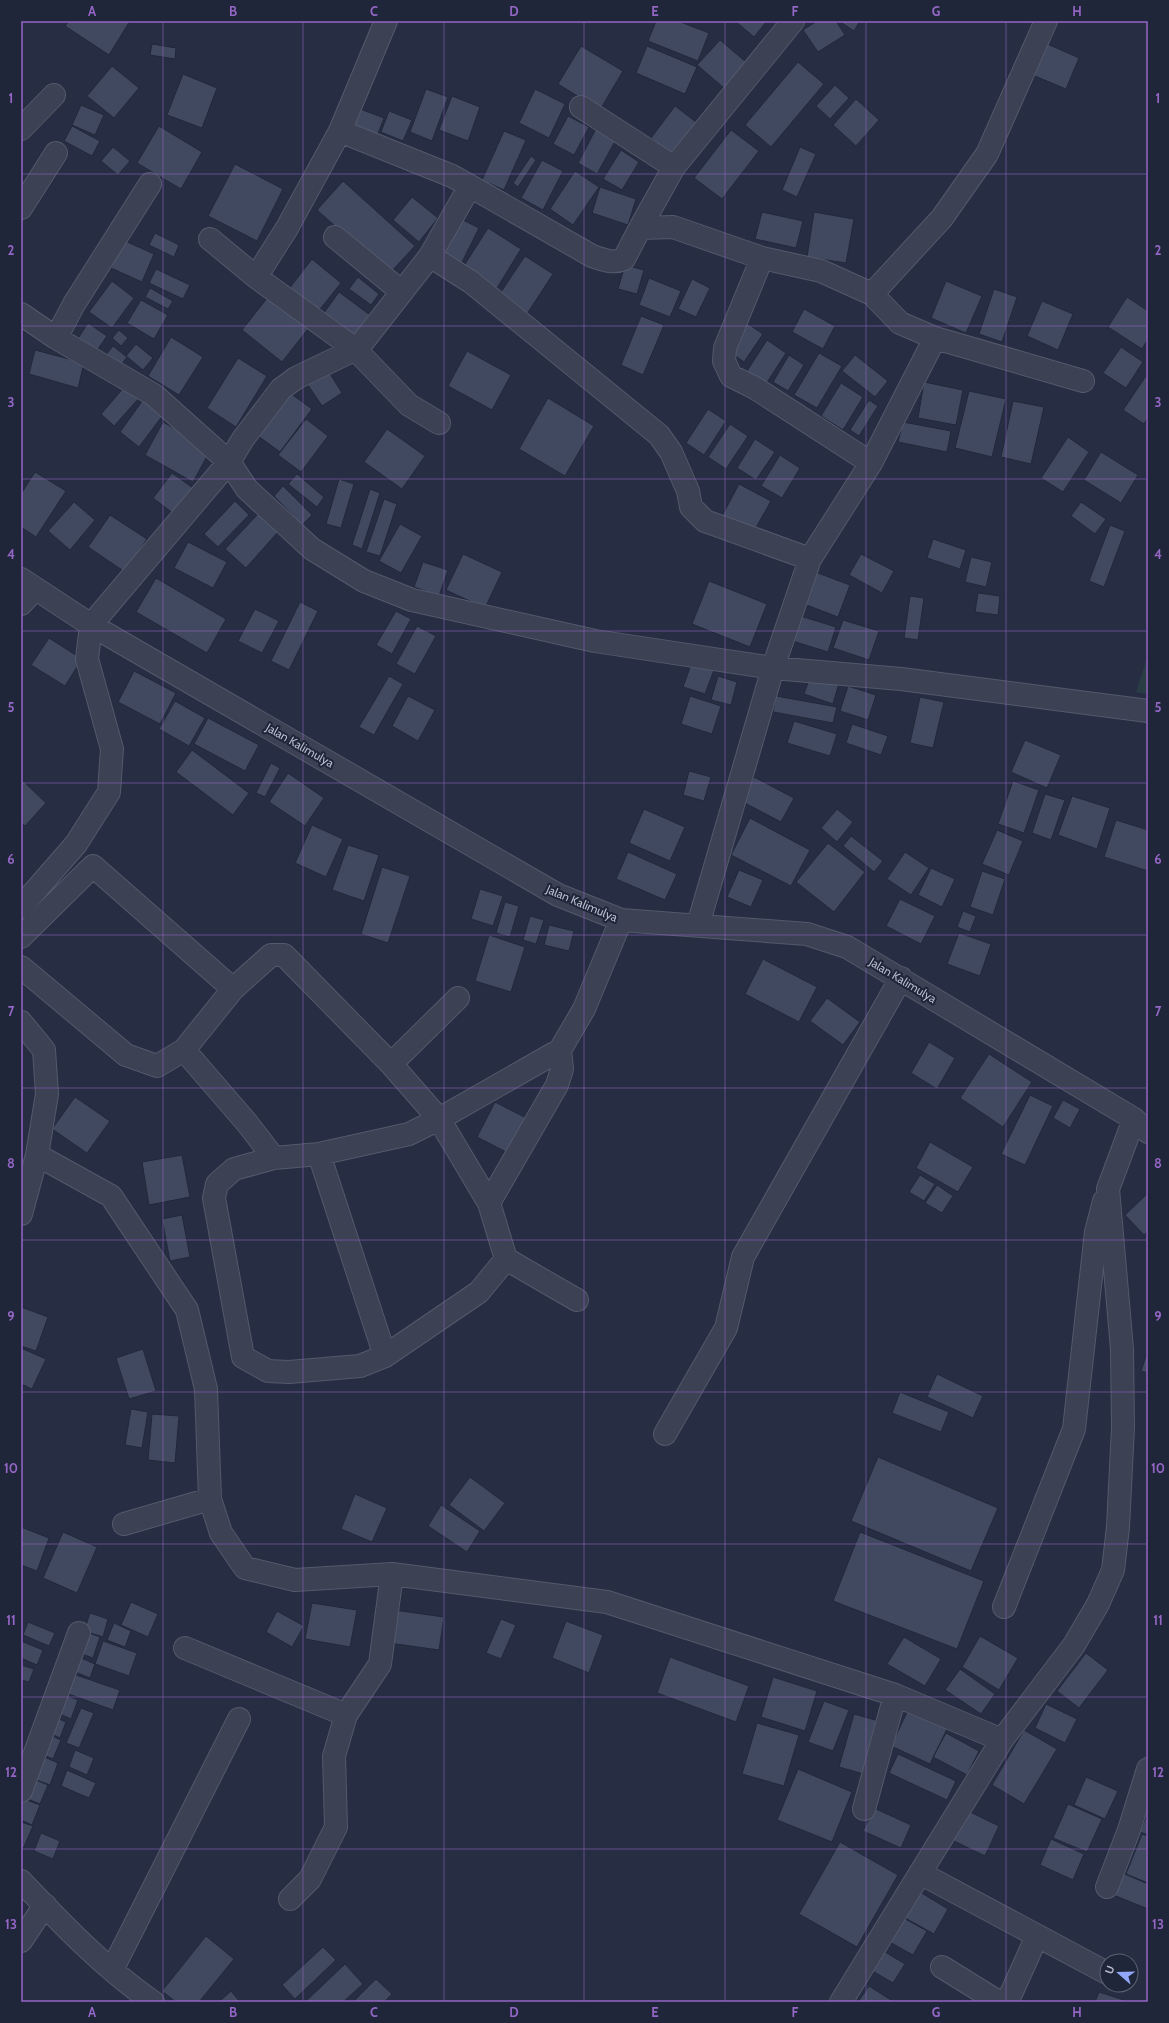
<svg xmlns="http://www.w3.org/2000/svg" width="1169" height="2023" viewBox="0 0 1169 2023" font-family="Cabin,sans-serif">
  <style>
    .green { fill: #293d45 }
    .building { fill: #414961; stroke: #22283b }
    .lines { fill: none; stroke-linecap: round; stroke-linejoin: round }
    .minor-casing { stroke: #54596b; stroke-width: 24 }
    .minor { stroke: #3c4154; stroke-width: 22 }
    .grid { fill: none; stroke: #9466c5; stroke-width: 1; stroke-opacity: 0.55 }
    .labels { text-anchor: middle; dominant-baseline: central; stroke-width: 4; stroke-linejoin: round; paint-order: stroke }
    .street-label { font-size: 12px; fill: #b9bdcd; stroke: #202639 }
    .neatline { fill: none; stroke: #9466c5; stroke-width: 1.5 }
    .grid-label { font-size: 13px; text-anchor: middle; font-weight: bold; fill: #9466c5 }
  </style>
  <rect width="100%" height="100%" fill="#272e44"/>
  <!-- green -->
  <path class="green" d="M1148 655V694L1136 692Z"/>
  <!-- building -->
  <path class="building" d="M69 21H130L109 55 65 26Z
    M656 21H678L709 33 698 61 648 41Z
    M735 21H767L754 37Z
    M817 21H836L845 35 818 52 803 30Z
    M839 21H860L854 31Z
    M720 40 746 62 724 88 697 65Z
    M1043 42 1079 58 1066 89 1030 74Z
    M152 44 176 48 175 59 150 55Z
    M581 46 623 71 600 110 558 84Z
    M647 46 697 67 685 94 636 73Z
    M798 62 824 84 771 147 745 125Z
    M112 66 139 88 114 118 87 96Z
    M183 74 217 88 202 128 167 115Z
    M835 85 849 98 830 119 816 106Z
    M426 89 448 97 432 141 410 132Z
    M535 89 565 104 549 138 519 123Z
    M452 96 480 107 468 141 439 130Z
    M856 99 879 120 856 146 833 125Z
    M81 105 104 115 95 135 72 125Z
    M675 106 700 125 676 157 651 138Z
    M360 109 384 118 377 136 354 126Z
    M389 111 412 120 403 141 381 132Z
    M568 116 589 127 574 155 553 144Z
    M598 125 618 136 597 174 578 163Z
    M72 126 100 141 92 156 64 141Z
    M159 126 202 152 181 189 137 163Z
    M731 130 759 151 722 199 694 178Z
    M504 131 526 140 504 190 482 180Z
    M113 147 130 161 118 175 101 161Z
    M800 147 816 154 797 197 782 190Z
    M621 150 639 162 622 190 603 179Z
    M531 156 536 160 518 187 513 183Z
    M542 160 563 171 543 210 521 198Z
    M235 164 283 189 257 241 208 216Z
    M575 171 599 187 573 225 550 209Z
    M343 181 415 246 389 274 317 210Z
    M600 187 636 199 628 225 592 213Z
    M412 197 438 218 419 242 393 220Z
    M762 212 803 221 796 248 755 239Z
    M814 212 854 219 846 263 807 257Z
    M459 218 479 228 459 268 438 258Z
    M488 228 521 249 494 293 460 272Z
    M155 233 179 245 174 257 149 245Z
    M123 240 154 254 142 282 111 268Z
    M525 256 553 274 527 314 499 295Z
    M312 259 341 283 317 313 288 290Z
    M625 265 644 270 637 294 618 289Z
    M156 269 190 285 183 299 149 283Z
    M358 277 379 294 371 305 349 289Z
    M649 278 681 291 670 317 639 305Z
    M692 279 710 288 696 317 678 309Z
    M112 281 134 298 112 328 89 312Z
    M946 281 982 296 966 333 931 318Z
    M150 288 173 301 168 309 145 297Z
    M994 289 1017 297 1002 342 979 334Z
    M339 292 370 315 352 340 321 317Z
    M268 297 308 329 282 362 242 330Z
    M1127 297 1148 311V339L1142 349 1108 327Z
    M141 300 168 315 154 339 127 323Z
    M1042 301 1073 314 1058 350 1027 336Z
    M804 309 835 326 823 349 792 332Z
    M641 316 664 325 643 375 621 365Z
    M745 322 763 334 744 362 727 350Z
    M88 323 107 336 96 352 77 340Z
    M119 330 128 338 121 346 112 338Z
    M171 337 203 357 179 395 148 376Z
    M767 340 786 353 766 384 747 371Z
    M136 344 153 358 143 370 126 356Z
    M113 346 127 357 119 368 105 356Z
    M1121 347 1143 362 1126 388 1103 373Z
    M35 350 84 363 78 388 29 374Z
    M467 351 511 375 492 410 448 386Z
    M819 353 842 366 817 408 794 395Z
    M789 355 804 365 788 391 773 382Z
    M855 355 888 381 875 397 842 371Z
    M238 358 267 376 236 427 207 408Z
    M329 372 342 393 322 406 308 385Z
    M1148 373V418L1144 424 1123 410Z
    M924 382 963 390 956 425 918 418Z
    M841 383 863 397 843 430 821 416Z
    M126 385 140 397 114 426 101 414Z
    M286 390 312 409 280 452 254 433Z
    M969 391 1006 399 992 457 955 448Z
    M548 398 594 426 565 476 519 449Z
    M143 400 163 415 139 447 120 432Z
    M869 400 878 406 859 436 850 430Z
    M1013 401 1044 407 1031 464 1001 457Z
    M708 409 726 421 704 455 686 443Z
    M306 419 328 436 301 472 278 455Z
    M163 422 211 449 193 482 145 455Z
    M903 422 951 431 947 452 898 442Z
    M730 424 748 436 726 469 708 457Z
    M387 429 425 456 402 489 364 462Z
    M1068 437 1089 452 1063 492 1041 478Z
    M755 439 775 452 756 480 737 468Z
    M1101 452 1138 475 1121 503 1084 480Z
    M780 455 800 468 782 498 761 486Z
    M35 472 66 491 36 537 21 527V494Z
    M172 473 193 488 174 514 153 498Z
    M297 474 324 497 317 507 288 484Z
    M339 479 354 484 341 528 326 524Z
    M739 484 771 501 753 533 722 516Z
    M283 486 312 515 302 525 274 496Z
    M370 489 380 493 362 549 352 545Z
    M384 499 397 504 380 556 366 552Z
    M235 501 249 515 218 547 204 534Z
    M74 502 95 520 70 550 48 531Z
    M1081 502 1106 519 1095 534 1071 516Z
    M258 514 278 532 246 568 225 549Z
    M110 515 147 539 125 572 88 547Z
    M400 524 422 536 401 573 379 561Z
    M1110 525 1125 531 1104 587 1089 581Z
    M933 539 966 550 960 569 927 558Z
    M188 542 227 562 213 588 174 568Z
    M463 554 502 572 485 608 446 590Z
    M861 554 894 571 882 593 849 575Z
    M971 557 992 562 986 587 965 582Z
    M423 562 448 570 439 596 414 587Z
    M815 572 850 585 838 617 804 604Z
    M156 578 226 619 207 653 136 612Z
    M709 581 767 604 750 647 692 624Z
    M978 593 1000 596 998 615 975 612Z
    M910 596 924 598 918 640 904 638Z
    M300 602 318 611 289 670 271 661Z
    M255 609 279 621 262 653 238 641Z
    M396 611 411 619 392 654 376 645Z
    M794 614 836 627 828 652 786 639Z
    M843 620 879 631 869 660 833 648Z
    M417 626 436 636 415 674 396 664Z
    M49 638 82 659 65 686 31 665Z
    M692 662 714 670 705 694 683 687Z
    M134 671 176 693 160 724 118 702Z
    M811 674 839 683 833 704 804 694Z
    M389 676 403 684 374 735 359 727Z
    M718 676 737 682 731 705 711 700Z
    M848 686 876 695 868 720 840 711Z
    M408 696 435 710 418 741 392 726Z
    M690 696 721 706 712 734 681 724Z
    M776 696 837 707 833 723 773 712Z
    M920 697 944 702 933 748 910 743Z
    M175 701 205 718 189 746 159 729Z
    M208 718 259 745 245 771 194 744Z
    M794 721 837 734 830 756 787 743Z
    M852 724 888 736 881 755 846 743Z
    M1025 740 1061 755 1047 788 1011 772Z
    M192 750 249 793 233 815 176 772Z
    M271 763 280 768 265 797 256 793Z
    M689 771 711 777 704 801 683 795Z
    M288 773 324 798 305 826 269 802Z
    M754 777 794 798 781 822 741 801Z
    M21 779 46 803 25 826 21 822Z
    M1013 781 1039 790 1024 833 998 824Z
    M1045 794 1065 800 1051 840 1032 833Z
    M1072 796 1110 808 1097 849 1058 835Z
    M644 809 685 827 670 861 629 843Z
    M837 809 853 822 837 842 821 828Z
    M750 818 810 850 791 886 731 855Z
    M1116 820 1148 830V871L1104 857Z
    M312 825 343 839 326 877 295 863Z
    M997 830 1023 841 1009 875 982 864Z
    M851 836 883 861 874 872 843 846Z
    M828 843 865 872 834 912 796 882Z
    M348 845 379 855 364 901 332 890Z
    M628 852 677 874 665 900 616 879Z
    M905 852 929 868 911 895 887 879Z
    M382 867 410 876 388 943 361 934Z
    M931 868 955 879 942 907 918 895Z
    M739 870 763 880 751 907 727 897Z
    M982 871 1005 879 993 915 970 907Z
    M480 889 503 896 493 926 471 919Z
    M900 899 935 916 921 944 886 926Z
    M505 902 519 906 510 937 496 933Z
    M963 911 976 916 970 932 957 927Z
    M530 916 544 920 536 944 523 940Z
    M549 925 574 931 569 951 544 945Z
    M959 933 991 944 980 976 947 964Z
    M489 935 525 947 511 992 475 981Z
    M763 959 817 987 799 1022 745 994Z
    M827 998 860 1022 843 1045 810 1021Z
    M929 1042 955 1058 937 1089 911 1073Z
    M989 1054 1032 1082 1003 1127 960 1098Z
    M1030 1095 1053 1106 1025 1165 1001 1154Z
    M75 1097 110 1121 87 1153 52 1129Z
    M1063 1100 1080 1109 1070 1128 1053 1118Z
    M495 1102 528 1119 510 1154 477 1137Z
    M930 1142 973 1167 958 1192 916 1168Z
    M182 1155 190 1197 149 1205 142 1162Z
    M920 1175 935 1184 924 1201 909 1192Z
    M937 1185 953 1196 942 1213 925 1203Z
    M1148 1193V1231L1144 1235 1125 1215Z
    M182 1215 190 1257 170 1261 162 1219Z
    M21 1307 48 1317 36 1351 21 1346Z
    M21 1348 46 1359 32 1389 21 1384Z
    M143 1349 156 1391 129 1399 116 1358Z
    M1148 1350V1373L1141 1371Z
    M937 1374 983 1396 973 1418 927 1397Z
    M900 1392 949 1412 941 1432 892 1413Z
    M131 1409 148 1412 142 1448 125 1445Z
    M152 1414 179 1416 175 1463 148 1460Z
    M878 1457 998 1508 971 1571 851 1521Z
    M470 1477 505 1503 484 1531 449 1505Z
    M355 1494 387 1508 372 1542 341 1529Z
    M441 1505 480 1531 467 1552 428 1526Z
    M21 1527 49 1538 37 1571 21 1565Z
    M63 1532 97 1547 77 1593 43 1578Z
    M860 1532 984 1581 957 1649 833 1601Z
    M131 1602 158 1614 148 1637 121 1625Z
    M312 1603 357 1610 350 1647 305 1639Z
    M394 1610 444 1617 439 1650 389 1643Z
    M277 1611 304 1626 292 1647 266 1632Z
    M90 1613 108 1619 103 1637 84 1631Z
    M501 1619 516 1625 501 1659 486 1653Z
    M566 1621 603 1635 589 1673 552 1658Z
    M28 1622 55 1633 49 1646 23 1635Z
    M114 1623 131 1631 125 1647 107 1640Z
    M84 1631 100 1637 93 1658 76 1652Z
    M980 1636 1018 1658 999 1690 962 1667Z
    M904 1637 941 1659 925 1686 887 1664Z
    M21 1641 43 1650 37 1665 21 1658Z
    M103 1641 137 1653 129 1676 95 1664Z
    M1086 1653 1108 1670 1079 1708 1057 1691Z
    M74 1655 95 1664 90 1678 68 1669Z
    M670 1657 749 1686 736 1722 657 1693Z
    M21 1665 34 1669 29 1682 21 1680Z
    M960 1669 995 1694 981 1714 945 1690Z
    M70 1673 120 1690 113 1710 63 1692Z
    M773 1677 817 1691 805 1731 761 1717Z
    M60 1693 78 1700 71 1719 53 1711Z
    M824 1701 849 1710 833 1751 808 1742Z
    M1046 1704 1077 1719 1065 1743 1035 1728Z
    M81 1708 94 1713 79 1748 66 1743Z
    M909 1708 948 1727 930 1764 891 1746Z
    M854 1714 882 1722 867 1775 839 1767Z
    M52 1716 66 1722 60 1738 45 1731Z
    M757 1723 799 1735 784 1786 742 1774Z
    M1024 1730 1057 1749 1024 1804 992 1785Z
    M45 1733 61 1740 53 1759 36 1752Z
    M946 1733 979 1751 967 1775 933 1757Z
    M75 1750 94 1758 87 1775 69 1767Z
    M898 1754 956 1781 947 1800 889 1773Z
    M40 1755 58 1763 50 1785 31 1778Z
    M798 1769 852 1792 832 1842 777 1820Z
    M67 1770 96 1783 89 1798 61 1786Z
    M1086 1777 1118 1791 1105 1819 1074 1805Z
    M31 1778 48 1785 40 1804 23 1797Z
    M21 1798 40 1805 32 1825 21 1820Z
    M1068 1804 1102 1819 1087 1852 1053 1838Z
    M874 1808 911 1825 901 1848 863 1831Z
    M964 1809 999 1826 985 1856 950 1839Z
    M1148 1812V1835L1140 1832Z
    M21 1822 33 1826 23 1849 21 1848Z
    M41 1833 60 1841 53 1859 34 1851Z
    M1142 1834 1148 1836V1883L1126 1874Z
    M1051 1839 1084 1854 1073 1880 1040 1865Z
    M840 1842 898 1875 857 1947 799 1914Z
    M1120 1872 1148 1884V1909L1111 1894Z
    M915 1889 948 1909 934 1934 900 1915Z
    M898 1915 927 1931 913 1955 884 1939Z
    M206 1936 234 1959 199 2002H176L162 1991Z
    M323 1947 336 1960 295 1999 282 1985Z
    M882 1950 905 1964 893 1983 871 1970Z
    M345 1964 363 1984 343 2002H305Z
    M376 1979 392 1994 384 2002H353Z
    M869 1986 894 2002H858Z
    M231 1991 240 2002H219Z
    M1099 1992 1127 2001 1126 2002H1095Z"/>
  <g class="lines">
    <defs>
      <path id="minor" d="M793 21 674 167 640 228 673 227 762 258 821 271 872 294 900 323 935 338 1083 381
        M581 107 674 167
        M21 129 54 95
        M470 186 592 256C604 260 613 264 624 259L640 228
        M21 208 56 153
        M335 237 402 292
        M210 239 256 277 355 349 409 405 439 423
        M430 256 471 282 659 435 671 452 688 491 691 507 705 521 810 559
        M762 258 725 348 724 361 731 376 755 388 871 463
        M256 277 287 228 340 131 386 21
        M872 294 942 218 987 154 1046 21
        M21 314 56 338 154 395 229 462 247 489 312 549 364 581 412 600 595 641 773 668 901 679 1148 711
        M56 338 74 304 150 184
        M21 579 91 625 558 895 621 920 807 934 847 947 1134 1119 1148 1132
        M21 604 35 589
        M21 907 76 844 109 792 112 749 87 659 91 625 229 462 243 439 281 389 296 378 358 348 430 256 470 186 452 176 340 131
        M698 925 773 668 810 559 871 463 935 338
        M21 937 93 866 233 989
        M21 967 126 1055 157 1066 184 1050 233 989 271 955H284L391 1064 439 1119 489 1203 506 1259 479 1292 385 1356 360 1366 289 1372 268 1371 243 1357 214 1198 217 1184 234 1169 274 1158 319 1154 409 1134 439 1119 560 1050 584 1009 621 920
        M21 1022 44 1050 47 1094 37 1155 21 1214
        M184 1050 247 1123 274 1158
        M391 1064 458 998
        M319 1154 385 1356
        M37 1155 111 1196 187 1310 206 1389 210 1499 221 1533 245 1568 295 1580 392 1574 607 1602 895 1695 1002 1740
        M489 1203 557 1085 562 1069 560 1050
        M506 1259 577 1300
        M665 1434 726 1328 743 1257 901 978
        M124 1524 210 1499
        M1004 1607 1074 1429 1096 1232 1104 1201
        M185 1648 346 1715
        M21 1791 79 1633
        M864 1809 895 1695
        M920 1873 1107 1973
        M21 1881C62 1924 104 1968 153 2002
        M1107 1887 1129 1830 1148 1769
        M290 1899 310 1879 336 1827 334 1756 346 1715 380 1664 392 1574
        M21 1941 45 1905
        M942 1967 997 2001 1003 2002
        M112 1970 239 1719
        M841 2002 1002 1740 1074 1645 1098 1604 1113 1570 1118 1527 1123 1427 1122 1349 1108 1189 1134 1119
        M1003 2002 1010 1996 1037 1936"/>
    </defs>
    <!-- minor casing -->
    <use href="#minor" class="minor-casing"/>
    <!-- minor -->
    <use href="#minor" class="minor"/>
  </g>
  <!-- grid -->
  <path class="grid" d="M163 21V2002M303 21V2002M444 21V2002M584 21V2002M725 21V2002M866 21V2002M1006 21V2002M21 174H1148M21 326H1148M21 479H1148M21 631H1148M21 783H1148M21 935H1148M21 1088H1148M21 1240H1148M21 1392H1148M21 1544H1148M21 1697H1148M21 1849H1148"/>
  <g class="labels">
    <!-- street labels -->
    <g class="street-label">
      <text transform="translate(300 745) rotate(30)">Jalan Kalimulya</text>
      <text transform="translate(582 903) rotate(23)">Jalan Kalimulya</text>
      <text transform="translate(903 980) rotate(31)">Jalan Kalimulya</text>
    </g>
  </g>
  <!-- border -->
  <rect width="1169" height="2023" fill="none" stroke="#202639" stroke-width="44"/>
  <!-- north arrow -->
  <g transform="translate(1119 1973) rotate(290)"><circle r="19" fill="#202639" stroke="#5d6274"/>
  <path d="M0-3L7 15L0 10L-7 15Z" fill="#92a7fa"/>
  <text y="-6" font-size="11" font-weight="bold" text-anchor="middle" fill="#b9bdcd">U</text>
  </g>
  <rect x="22" y="22" width="1125" height="1979" class="neatline"/>
  <g class="grid-label">
    <text x="92" y="16">A</text>
    <text x="233" y="16">B</text>
    <text x="374" y="16">C</text>
    <text x="514" y="16">D</text>
    <text x="655" y="16">E</text>
    <text x="795" y="16">F</text>
    <text x="936" y="16">G</text>
    <text x="1077" y="16">H</text>
    <text x="11" y="103">1</text>
    <text x="1158" y="103">1</text>
    <text x="11" y="255">2</text>
    <text x="1158" y="255">2</text>
    <text x="11" y="407">3</text>
    <text x="1158" y="407">3</text>
    <text x="11" y="559">4</text>
    <text x="1158" y="559">4</text>
    <text x="11" y="712">5</text>
    <text x="1158" y="712">5</text>
    <text x="11" y="864">6</text>
    <text x="1158" y="864">6</text>
    <text x="11" y="1016">7</text>
    <text x="1158" y="1016">7</text>
    <text x="11" y="1168">8</text>
    <text x="1158" y="1168">8</text>
    <text x="11" y="1321">9</text>
    <text x="1158" y="1321">9</text>
    <text x="11" y="1473">10</text>
    <text x="1158" y="1473">10</text>
    <text x="11" y="1625">11</text>
    <text x="1158" y="1625">11</text>
    <text x="11" y="1777">12</text>
    <text x="1158" y="1777">12</text>
    <text x="11" y="1929">13</text>
    <text x="1158" y="1929">13</text>
    <text x="92" y="2017">A</text>
    <text x="233" y="2017">B</text>
    <text x="374" y="2017">C</text>
    <text x="514" y="2017">D</text>
    <text x="655" y="2017">E</text>
    <text x="795" y="2017">F</text>
    <text x="936" y="2017">G</text>
    <text x="1077" y="2017">H</text>
  </g>
</svg>
